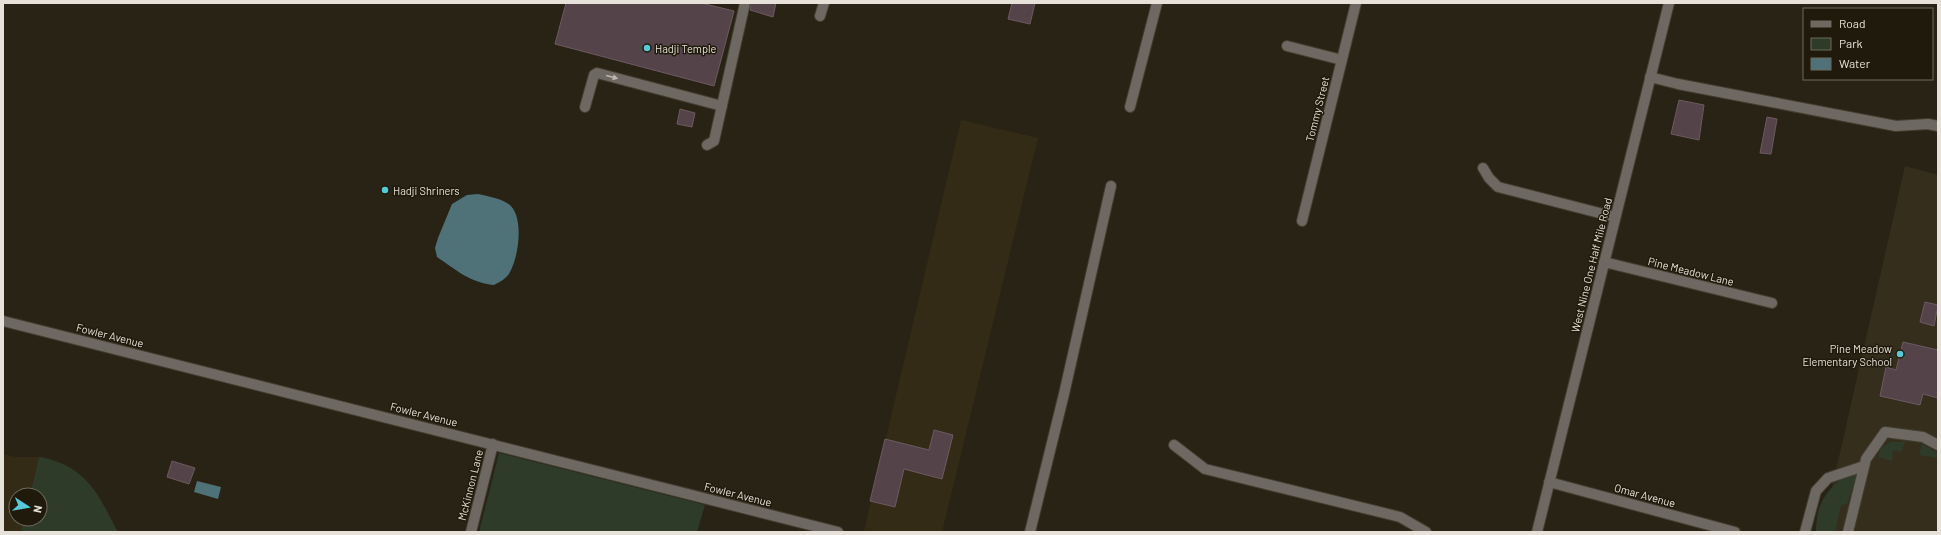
<svg xmlns="http://www.w3.org/2000/svg" width="1941" height="535" viewBox="0 0 1941 535" font-family="Barlow,sans-serif">
  <style>
    .built { fill: #342b16 }
    .education { fill: #352e1d }
    .green { fill: #2f3b29 }
    .water { fill: #4f7178 }
    .building { fill: #55434a; stroke: #6d5a61 }
    .lines { fill: none; stroke-linecap: round; stroke-linejoin: round }
    .minor-casing { stroke: #433e30; stroke-width: 12 }
    .minor { stroke: #6d6962; stroke-width: 10 }
    .oneway { fill: #bcb8af }
    .poi-dot { fill: #53cbda; stroke: #1f1a0b; stroke-width: 1.5 }
    .labels { text-anchor: middle; dominant-baseline: central; stroke-width: 3; stroke-linejoin: round; paint-order: stroke }
    .poi-label { font-size: 11px; fill: #e6e2d9; stroke: #1f1a0b; text-anchor: start }
    .street-label { font-size: 11px; fill: #e6e2d9; stroke: #1f1a0b }
  </style>
  <rect width="100%" height="100%" fill="#292315"/>
  <!-- built -->
  <path class="built" d="M961 120 1038 138 942 532H867L864 531Z
    M3 454 16 457H39L30 495H16V519H24L21 532H3Z"/>
  <!-- education -->
  <path class="education" d="M1905 166 1938 175V532H1822Z"/>
  <!-- green -->
  <path class="green" d="M1891 442H1905L1901 452 1893 450 1892 461 1878 457 1881 448Z
    M1922 444 1938 453V458L1919 455Z
    M499 453 705 505 697 532H479Z
    M39 457C48 458 55 461 63 464 94 479 102 503 118 532H21L24 519H40V495H30Z
    M1852 472 1858 473 1847 504 1841 505 1835 532H1816C1816 502 1827 488 1852 472Z"/>
  <!-- water -->
  <path class="water" d="M478 194C487 196 499 198 507 203 525 213 519 256 510 272 507 278 500 282 494 285 471 283 456 270 437 257L435 248 438 238 452 204 467 195Z
    M197 481 221 487 218 499 194 492Z"/>
  <!-- building -->
  <path class="building" d="M566 3H701L734 11 714 86 555 44Z
    M751 3H776L773 17 750 10Z
    M1012 3H1035L1030 24 1008 19Z
    M1679 100 1704 105 1699 140 1671 134Z
    M680 109 695 113 692 127 677 124Z
    M1767 117 1777 119 1771 154 1760 153Z
    M1925 302 1938 305 1934 326 1920 322Z
    M1903 342 1938 350V398L1923 394 1920 405 1880 396 1886 367 1896 370Z
    M934 430 953 435 942 479 904 469 895 507 870 501 885 439 929 450Z
    M172 461 195 468 189 484 167 477Z"/>
  <g class="lines">
    <defs>
      <path id="minor" d="M820 16 824 3
        M1287 46 1342 60
        M1650 77 1678 84 1896 126 1928 124 1938 126
        M585 107 594 75 597 73 722 106
        M1130 107 1157 3
        M707 145 714 141 745 3
        M1483 168 1489 178 1498 187 1615 217
        M1302 221 1356 3
        M1604 262 1772 303
        M3 321 838 532
        M1174 445 1205 469 1400 517 1426 532
        M1549 482 1735 532
        M471 532 493 444
        M1030 532 1064 394 1111 186
        M1537 532 1669 3
        M1805 532 1816 491 1828 478 1864 466
        M1848 532 1866 459 1885 432 1923 437 1938 445"/>
    </defs>
    <!-- minor casing -->
    <use href="#minor" class="minor-casing"/>
    <!-- minor -->
    <use href="#minor" class="minor"/>
  </g>
  <!-- one-way arrows -->
  <defs><path id="oneway-solid" d="M-6-.8H1V-3.2L6.5 0L1 3.2V.8H-6Z"/></defs>
  <use class="oneway" href="#oneway-solid" transform="translate(612 77) rotate(15)"/>
  <!-- markers -->
  <g class="poi-dot">
    <circle cx="647" cy="48" r="4"/>
    <circle cx="385" cy="190" r="4"/>
    <circle cx="1900" cy="354" r="4"/>
  </g>
  <g class="labels">
    <!-- poi labels -->
    <g class="poi-label">
      <text x="655" y="48">Hadji Temple</text>
      <text x="393" y="190">Hadji Shriners</text>
      <text x="1892" y="348" text-anchor="end">Pine Meadow<tspan x="1892" dy="13">Elementary School</tspan></text>
    </g>
    <!-- street labels -->
    <g class="street-label">
      <text transform="translate(1317 109) rotate(-76)">Tommy Street</text>
      <text transform="translate(1591 265) rotate(-76)">West Nine One Half Mile Road</text>
      <text transform="translate(1691 271) rotate(14)">Pine Meadow Lane</text>
      <text transform="translate(110 335) rotate(14)">Fowler Avenue</text>
      <text transform="translate(424 414) rotate(14)">Fowler Avenue</text>
      <text transform="translate(470 485) rotate(-76)">McKinnon Lane</text>
      <text transform="translate(738 494) rotate(14)">Fowler Avenue</text>
      <text transform="translate(1645 495) rotate(15)">Omar Avenue</text>
    </g>
  </g>
  <!-- border -->
  <rect width="1941" height="535" fill="none" stroke="#e6e2d9" stroke-width="8"/>
  <!-- legend -->
  <rect x="1803" y="8" width="130" height="72" fill="#1f1a0b" stroke="#6f6a5d"/>
  <rect x="1811" y="21" width="20" height="6" fill="#6d6962" stroke="#6f6a5d"/>
  <text x="1839" y="28" font-size="12" fill="#e6e2d9">Road</text>
  <rect x="1811" y="38" width="20" height="12" fill="#2f3b29" stroke="#6f6a5d"/>
  <text x="1839" y="48" font-size="12" fill="#e6e2d9">Park</text>
  <rect x="1811" y="58" width="20" height="12" fill="#4f7178" stroke="#6f6a5d"/>
  <text x="1839" y="68" font-size="12" fill="#e6e2d9">Water</text>
  <!-- north arrow -->
  <g transform="translate(28 507) rotate(102)"><circle r="19" fill="#1f1a0b" stroke="#6f6a5d"/>
  <path d="M0-3L7 15L0 10L-7 15Z" fill="#53cbda"/>
  <text y="-6" font-size="11" font-weight="bold" text-anchor="middle" fill="#e6e2d9">N</text>
  </g>
</svg>
